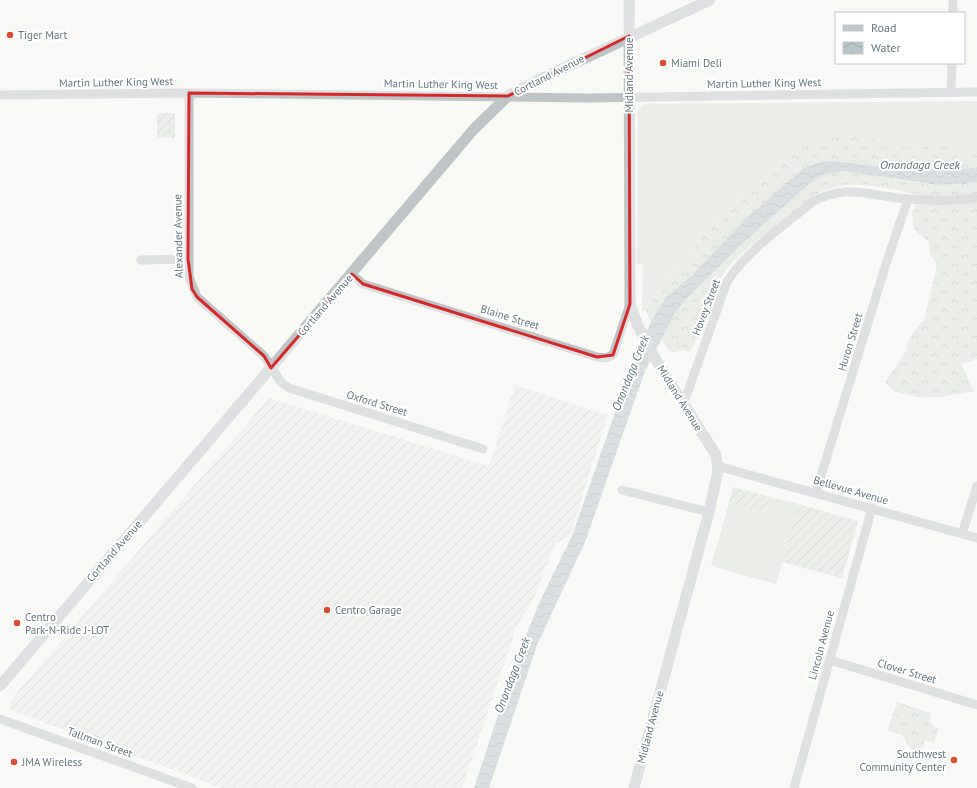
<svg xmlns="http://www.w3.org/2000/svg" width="977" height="788" viewBox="0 0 977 788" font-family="'PT Sans',sans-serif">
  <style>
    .industrial { fill: url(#industrial-furrows) }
    .grass { fill: #d8ddd5 }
    .forest { fill: url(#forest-crowns) }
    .garden { fill: url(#garden-furrows) }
    .water { fill: url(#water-waves) }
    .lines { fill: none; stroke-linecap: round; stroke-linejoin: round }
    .minor { stroke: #bfc4c7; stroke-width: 9 }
    .tertiary { stroke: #bfc4c7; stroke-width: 11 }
    .marked { fill: none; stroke: #d62828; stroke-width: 3; stroke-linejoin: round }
    .poi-dot { fill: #dd4a30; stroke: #fff; stroke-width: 1.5 }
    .labels { text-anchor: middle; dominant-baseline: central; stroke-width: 4; stroke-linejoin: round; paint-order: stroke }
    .poi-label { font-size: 11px; fill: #64767f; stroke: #fff; text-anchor: start }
    .street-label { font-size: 11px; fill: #64767f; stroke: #fff }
    .water-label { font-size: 12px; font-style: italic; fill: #5f757a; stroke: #fff }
  </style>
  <defs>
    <pattern id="industrial-furrows" width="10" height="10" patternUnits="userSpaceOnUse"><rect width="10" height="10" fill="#e9eae9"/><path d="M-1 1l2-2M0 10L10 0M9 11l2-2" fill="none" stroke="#c0c2c2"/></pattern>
    <pattern id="forest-crowns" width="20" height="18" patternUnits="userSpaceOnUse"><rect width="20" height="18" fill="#d8ddd5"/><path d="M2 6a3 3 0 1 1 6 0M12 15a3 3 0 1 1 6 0" fill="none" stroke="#b3b8b2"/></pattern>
    <pattern id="garden-furrows" width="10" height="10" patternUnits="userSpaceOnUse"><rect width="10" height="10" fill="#d8ddd5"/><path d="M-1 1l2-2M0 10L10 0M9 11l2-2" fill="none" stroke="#b3b8b2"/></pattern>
    <pattern id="water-waves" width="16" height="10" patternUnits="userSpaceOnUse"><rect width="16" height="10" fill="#b7c4c8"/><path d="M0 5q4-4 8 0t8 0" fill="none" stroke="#98a4a8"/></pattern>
  </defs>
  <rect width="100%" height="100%" fill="#f8f8f5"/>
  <!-- industrial -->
  <path class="industrial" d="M515 385 608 415 570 535 555 544 535 596 516 628 462 788H222L10 710V701L269 398 489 466Z"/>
  <!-- grass -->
  <path class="grass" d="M977 101V151L961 150 937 144 889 149 863 133 802 145 780 166 753 187 726 204 689 255 642 312 643 265 637 264 638 110 645 104Z
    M771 497 798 504 776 584 711 566 729 503 766 513Z"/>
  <!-- forest -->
  <path class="forest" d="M863 132 889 149 937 144 961 150 977 151V167C949 172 919 170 891 168 868 166 846 161 824 161L666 297 651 322 645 309 689 255 726 204 753 187 780 166 802 145Z
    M843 171C887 175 933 192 977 182V359L961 364 974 391 939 397H918L894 391 885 382 907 350 909 338 924 320 937 265 930 254 929 242 914 229 912 213 920 195C896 190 869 183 845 185 833 187 821 191 811 197 801 204 792 213 782 221 760 239 730 258 717 284 707 305 702 334 690 352L683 350 671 353 662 339 675 313 689 296 744 242 808 185 823 175Z
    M897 702 931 713 930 722 934 727 939 728 934 743 925 740 920 755 912 751 902 735 888 730Z"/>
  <!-- garden -->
  <path class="garden" d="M157 113H175V138L157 137Z
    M733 487 771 497 766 513 729 503Z
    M798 504 858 521 842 578 782 562Z"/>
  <!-- water -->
  <path class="water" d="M824 161C846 161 868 166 891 168 919 170 949 172 977 167V182L965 184 937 185 843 171 823 175 808 185 744 242 689 296 675 313 645 371 585 542 537 645 489 788H474L517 657 541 599 572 536 633 361 651 322 666 297 692 275 749 216 804 168Z"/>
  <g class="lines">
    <!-- minor -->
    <path class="minor" d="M953 0V13
      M951 92 952 63
      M189 93V277L197 297 264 356 281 382 289 388 483 449
      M0 95 189 93 589 98 977 92
      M141 260 188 259
      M352 274 363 284 597 357 606 358 613 355 630 304
      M684 402 727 282C747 250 784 226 812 202 850 182 870 197 909 199 931 201 955 201 977 198
      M717 466 977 538
      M622 490 709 512
      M816 492 886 264 908 199
      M962 534 977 486
      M830 660 977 705
      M0 719 192 788
      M794 788 872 508"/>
    <!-- tertiary -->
    <path class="tertiary" d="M629 0 630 304 638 326 659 365 716 455 718 471 709 512 634 788
      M0 686 474 129 508 96 536 81 710 0"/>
  </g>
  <!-- marked area -->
  <path d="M0 0H977V788H0ZM629 36 630 304 613 355 597 357 363 284 352 274 271 368 264 356 197 297 192 289 188 259 189 93 508 96Z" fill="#f8f8f5" fill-opacity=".55" fill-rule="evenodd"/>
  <path class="marked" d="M629 36 630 304 613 355 597 357 363 284 352 274 271 368 264 356 197 297 192 289 188 259 189 93 508 96Z"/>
  <!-- markers -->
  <g class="poi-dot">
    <circle cx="10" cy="35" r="4"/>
    <circle cx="663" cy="63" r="4"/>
    <circle cx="327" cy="610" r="4"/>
    <circle cx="17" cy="623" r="4"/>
    <circle cx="954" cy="760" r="4"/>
    <circle cx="14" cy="762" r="4"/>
  </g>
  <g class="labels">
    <!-- poi labels -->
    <g class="poi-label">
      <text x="18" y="35">Tiger Mart</text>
      <text x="671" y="63">Miami Deli</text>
      <text x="335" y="610">Centro Garage</text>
      <text x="25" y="617">Centro<tspan x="25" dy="13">Park-N-Ride J-LOT</tspan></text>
      <text x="946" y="754" text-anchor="end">Southwest<tspan x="946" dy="13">Community Center</tspan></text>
      <text x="22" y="762">JMA Wireless</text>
    </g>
    <!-- street labels -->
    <g class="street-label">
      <text transform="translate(549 75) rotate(-27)">Cortland Avenue</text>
      <text transform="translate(629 75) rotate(-90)">Midland Avenue</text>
      <text transform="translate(116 82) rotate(-1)">Martin Luther King West</text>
      <text transform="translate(764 83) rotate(-1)">Martin Luther King West</text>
      <text transform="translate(441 84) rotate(1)">Martin Luther King West</text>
      <text transform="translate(178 236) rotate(-91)">Alexander Avenue</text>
      <text transform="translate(325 305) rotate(-49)">Cortland Avenue</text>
      <text transform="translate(706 307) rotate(-69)">Hovey Street</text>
      <text transform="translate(510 317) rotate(17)">Blaine Street</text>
      <text transform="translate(850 342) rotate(-73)">Huron Street</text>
      <text transform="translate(680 398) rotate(58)">Midland Avenue</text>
      <text transform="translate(377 403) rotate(17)">Oxford Street</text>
      <text transform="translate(851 490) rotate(16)">Bellevue Avenue</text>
      <text transform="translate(114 551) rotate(-49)">Cortland Avenue</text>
      <text transform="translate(821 645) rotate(-75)">Lincoln Avenue</text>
      <text transform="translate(907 671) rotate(17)">Clover Street</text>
      <text transform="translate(650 727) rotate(-75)">Midland Avenue</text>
      <text transform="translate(100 742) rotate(20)">Tallman Street</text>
    </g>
    <!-- water labels -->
    <g class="water-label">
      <text x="920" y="164">Onondaga Creek</text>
      <text transform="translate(630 373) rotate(-68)">Onondaga Creek</text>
      <text transform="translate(512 675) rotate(-69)">Onondaga Creek</text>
    </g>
  </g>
  <!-- legend -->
  <rect x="835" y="12" width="130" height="52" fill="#ffffff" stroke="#c1c8cc"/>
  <rect x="843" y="25" width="20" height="6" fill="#bfc4c7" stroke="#c1c8cc"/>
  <text x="871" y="32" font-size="12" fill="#64767f">Road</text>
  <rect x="843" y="42" width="20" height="12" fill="url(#water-waves)" stroke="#c1c8cc"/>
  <text x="871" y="52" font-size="12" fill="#64767f">Water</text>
</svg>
